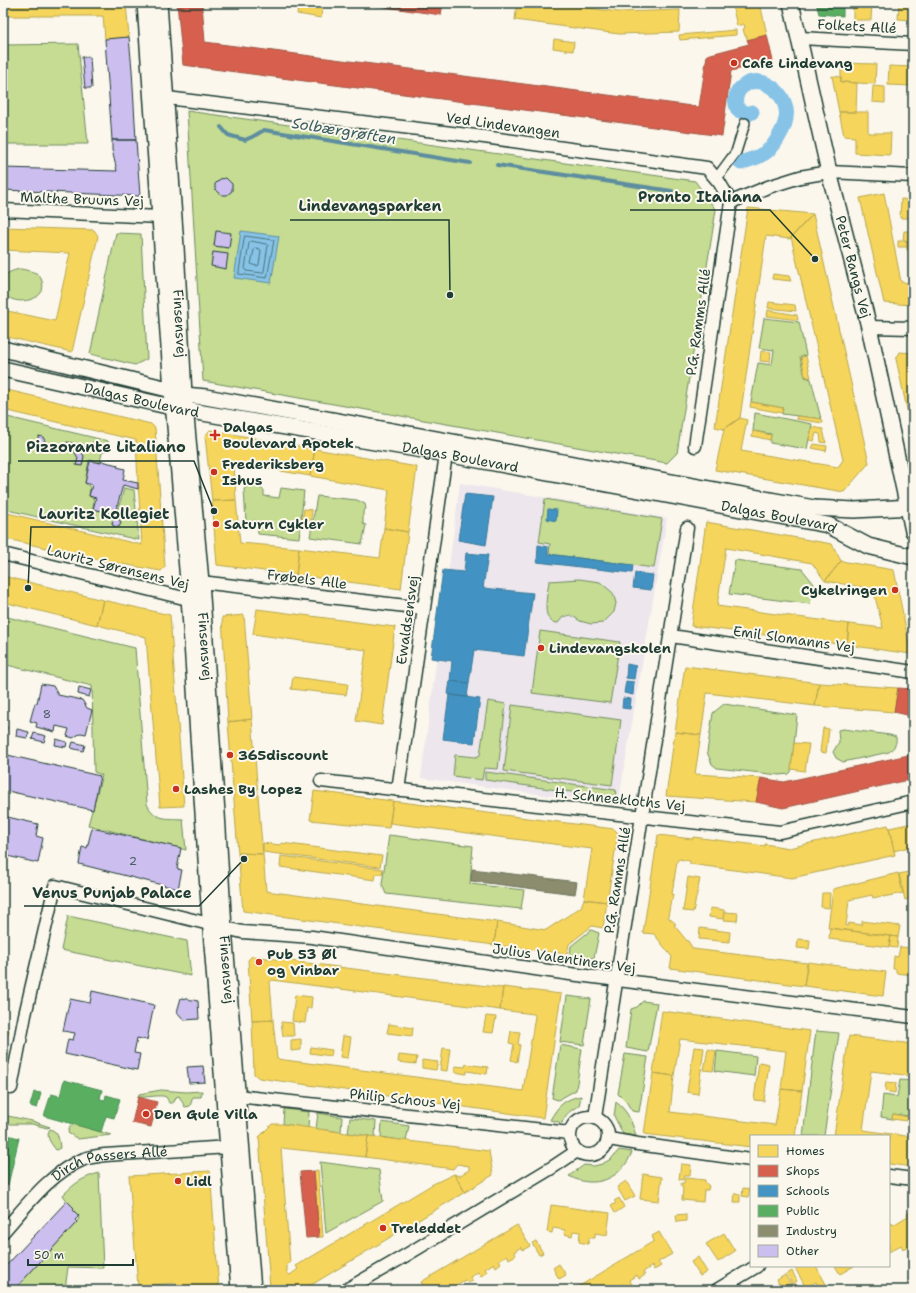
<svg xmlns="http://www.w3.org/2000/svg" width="916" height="1293" viewBox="0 0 916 1293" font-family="'Shantell Sans',sans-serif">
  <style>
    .built { fill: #ede6ed }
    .green { fill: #c5dc92; stroke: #728c63 }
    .water { fill: #87c3e7; stroke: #5d8d9f }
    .homes { fill: #f6d55c; stroke: #b6a750 }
    .shops { fill: #d6604d; stroke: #9f5646 }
    .schools { fill: #4393c3; stroke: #387998 }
    .public { fill: #5aae61; stroke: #488c54 }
    .industry { fill: #8c8c6e; stroke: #6b745d }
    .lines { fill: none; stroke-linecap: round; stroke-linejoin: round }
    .shore { stroke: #49737c; stroke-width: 1 }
    .stream { stroke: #5d8d9f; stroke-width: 4 }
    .canal { stroke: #87c3e7; stroke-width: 15 }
    .building { fill: #cdbef0; stroke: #1f3d34 }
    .pedestrian-casing { stroke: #1f3d34; stroke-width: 12 }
    .minor-casing { stroke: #1f3d34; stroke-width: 15 }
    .tertiary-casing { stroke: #1f3d34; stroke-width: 18 }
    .pedestrian { stroke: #fbf7ec; stroke-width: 9 }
    .minor { stroke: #fbf7ec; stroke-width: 12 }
    .tertiary { stroke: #fbf7ec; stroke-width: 15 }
    .poi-dot { fill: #c8321e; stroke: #fbf7ec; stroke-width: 1.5 }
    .labels { text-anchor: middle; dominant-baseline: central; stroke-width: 4; stroke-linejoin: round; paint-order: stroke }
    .number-label { font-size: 12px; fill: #4a5d63 }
    .street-label { font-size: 14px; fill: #1f3d34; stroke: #fbf7ec }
    .poi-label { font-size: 14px; font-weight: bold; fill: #1f3d34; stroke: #fbf7ec; text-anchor: start }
    .water-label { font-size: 15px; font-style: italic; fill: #395e61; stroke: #fbf7ec }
    .leader { fill: none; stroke: #1f3d34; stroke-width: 1.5 }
    .callout-dot { fill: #1f3d34; stroke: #fbf7ec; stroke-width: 1.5 }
    .callout-label { font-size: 15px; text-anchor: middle; font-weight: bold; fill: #1f3d34; stroke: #fbf7ec; stroke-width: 4; stroke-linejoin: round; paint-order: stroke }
  </style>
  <rect width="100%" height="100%" fill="#fbf7ec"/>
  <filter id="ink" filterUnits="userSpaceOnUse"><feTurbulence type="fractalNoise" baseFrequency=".025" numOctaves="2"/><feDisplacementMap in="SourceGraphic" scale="8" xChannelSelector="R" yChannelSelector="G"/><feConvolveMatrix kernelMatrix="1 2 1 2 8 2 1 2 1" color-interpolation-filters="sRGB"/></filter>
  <g filter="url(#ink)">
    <!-- built -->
    <path class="built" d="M460 483 667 518 618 805 421 778Z"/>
    <!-- green -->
    <path class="green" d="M78 44 88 144H3V45Z
      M187 111 695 181 716 210 677 453 667 463 203 381Z
      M116 233 141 234 147 359 135 365 90 354Z
      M21 269C26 270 31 271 36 273 43 277 45 289 40 294 32 303 9 304 4 292 2 288 3 282 3 277 8 272 14 270 21 269Z
      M764 318 799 322 806 355 800 357 805 377 811 379 821 419 782 414 783 408 751 402 758 363 772 365 774 350 759 348Z
      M755 413 812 424 807 449 770 443 771 434 753 431Z
      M3 416 108 441 109 449 102 453 100 462 89 460 85 483 90 487 89 496 94 499 93 509 116 514C119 505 122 498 124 488L134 490 139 540 3 509Z
      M261 482 260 488 264 490V496L279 498 281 488 304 491 299 538 258 534 257 521 246 522 244 489 251 483Z
      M317 496 357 500 365 504 366 509 363 511V524L366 525 362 544 310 537Z
      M545 499 662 519 654 568 549 554 550 544 539 542Z
      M735 560 802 569 814 584 810 604 729 594Z
      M579 579 600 582 613 593 616 603 614 612 603 623 591 624 580 621 571 615 563 617 558 623C539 623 548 593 549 581Z
      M3 616 135 648 147 804C155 821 167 818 183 819L186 850 88 825 102 775 94 772 92 686 3 664Z
      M540 631 620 642 610 703 532 693Z
      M488 701 506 704 498 769 484 768 482 780 453 776 455 755 476 757 480 755Z
      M724 704 797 715 791 772 789 774 779 775 717 768 712 764 707 752 713 713Z
      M512 705 621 720 612 785 504 771Z
      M843 729 890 735 896 737C897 744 894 748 889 752L843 762 836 758 833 752 839 742 838 730Z
      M485 772H486L616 790 615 798 485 780Z
      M389 835 473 846 470 884 524 890 521 909 386 894 382 884Z
      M68 916 187 941 191 976 61 950Z
      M591 930 599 933 594 958 570 955 571 946Z
      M567 996 591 999 584 1045 560 1042Z
      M643 1001 657 1003 648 1052 626 1048 631 1009 637 1007Z
      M816 1031 839 1033 824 1136H803Z
      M560 1045 582 1049 576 1090 558 1100 552 1098Z
      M717 1051 756 1056 754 1076 715 1071Z
      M625 1054 648 1057 639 1112 632 1111 627 1103 618 1094Z
      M900 1080 913 1081V1122H908V1116L893 1114 892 1119 881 1117 883 1095 897 1097Z
      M161 1090 186 1092 202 1091 201 1097H193L190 1106 185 1107 179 1096 176 1097 174 1102 172 1103H169C168 1101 167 1098 166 1097 162 1094 145 1098 138 1097L139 1094Z
      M581 1096 579 1106C571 1110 565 1114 562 1123L550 1120C558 1106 564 1099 581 1096Z
      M616 1102C628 1111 632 1122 636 1136L623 1134 614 1116Z
      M284 1109 309 1112 308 1128 283 1124Z
      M318 1113 342 1117 341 1132 316 1129Z
      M3 1115 32 1121 50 1127 47 1128 32 1124H10L3 1119Z
      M350 1118 376 1121 375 1137 348 1133Z
      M382 1122 409 1126 406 1141 381 1137Z
      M74 1124 111 1135 78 1139 68 1133 69 1128Z
      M50 1129C59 1132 59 1140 60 1148L56 1150C51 1143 45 1137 50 1129Z
      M619 1150 632 1152C622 1179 594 1190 569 1176L584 1165 594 1166 602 1164 611 1159Z
      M320 1162 379 1170 383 1201 326 1233Z
      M99 1173 103 1268 68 1267 65 1290H14L79 1219 63 1195C75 1183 82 1178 99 1173Z"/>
    <!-- water -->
    <path class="water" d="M241 231 279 236 271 283 234 278Z"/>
    <!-- homes -->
    <path class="homes" d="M3 3H126L129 37 105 39 103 16H3Z
      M305 3H323L321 18 297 14 298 8H304Z
      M517 3H550L619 12 680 10 679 32 619 34 515 20Z
      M756 3H760L767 35 747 40V36H745L743 29 745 28 744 24 737 26 733 9Z
      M853 3H872L871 20H853Z
      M899 3H913V20L898 19Z
      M736 30V35L680 40 679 35Z
      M554 39 574 42 573 51 553 48Z
      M841 63 876 64 875 84 841 82Z
      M889 66 913 67V86L888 85Z
      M832 76 841 77V82L857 83 856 112H839Z
      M873 86 885 87V103L872 102Z
      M839 112H868V133H891L890 155 855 153V137L844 136Z
      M910 135H913V155H909Z
      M884 193 901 282 913 283V305L884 303 860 198Z
      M901 199 913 200V223H912V218H900Z
      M748 208 813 214 790 239 766 236 740 418 724 429 715 427Z
      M813 214 869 463 844 492 715 470 724 429 740 418 747 420 741 451 838 467 843 460 791 237Z
      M3 227 94 230 98 236 72 352 3 336V310L55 321 70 253 3 250Z
      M904 231H913V241L903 240Z
      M898 241H907V247H898Z
      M907 241H913V250H907Z
      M773 274 789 276 791 281 772 279Z
      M769 302 795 305 796 311 768 308Z
      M768 310 797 315 798 320 767 316Z
      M761 351 771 352 770 362 760 361Z
      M900 352 913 353V437L896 359Z
      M806 356 811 378 805 376 801 357Z
      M3 389 151 424 155 428 165 567 161 571 89 558 3 538V512L142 545 138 483 136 440 3 410Z
      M751 402 783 408 782 413 750 407Z
      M797 416 822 419 823 423 796 419Z
      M812 427 823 429 826 443 821 442 820 434 816 433 814 441 809 440Z
      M210 430 315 449 310 476 234 463 236 500 212 501 205 436Z
      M753 431 771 435 770 440 752 436Z
      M814 444 827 446 826 451 812 448Z
      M315 449 417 467 408 532 384 528 389 490 310 476Z
      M236 500 240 543 299 548 296 575 217 565 212 501Z
      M304 509 312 510 311 522 302 521Z
      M706 522 832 544 841 561 825 581 812 563 726 548 717 606 849 624 847 645 691 626Z
      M384 528 408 532 401 589 296 575 299 548 380 558Z
      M841 561 894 570 911 654 847 645 849 624 883 628 873 589 825 581Z
      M3 576 103 600 97 625 3 602Z
      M103 600 170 615 184 806 160 807 146 637 97 625Z
      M257 609 395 627 382 725 356 721 366 650 253 634Z
      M244 615 252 719 228 722 222 617Z
      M685 666 819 683 815 706 707 693 701 735 675 732Z
      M293 677 348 684 346 695 291 689Z
      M819 683 898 688 894 712 815 706Z
      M252 719 261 833 263 854 238 853 228 722Z
      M823 728 829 729 826 753 820 752Z
      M675 732 701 735 695 774 761 778 756 802 666 796Z
      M794 743 809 744 805 771 791 769Z
      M314 791 393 801 389 828 310 820Z
      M393 801 614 829 618 833 607 902 584 899 592 849 390 823Z
      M913 823V846L894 851 889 828Z
      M888 825 895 855 792 878 690 864V861L679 859 677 861 672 894H673L672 900H671L668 917 676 924 674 925 687 941H688L693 949 807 963 804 986 670 968 672 957 654 934 643 933 658 835 693 839V837L765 846V844L789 848Z
      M263 843 281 845V843L382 856 380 867 263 852Z
      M238 853 263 854 266 891 497 922 494 945 243 911Z
      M281 856 383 869 382 874H376L375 880 280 867Z
      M913 871V898L905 900 899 874Z
      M898 873 903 893 883 897 882 896 873 898 872 895 849 900 846 926H848L849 923 862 925V921L900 926 898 937 828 928 833 889Z
      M688 877 700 879 693 912 683 911Z
      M822 893H830L829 908 821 907Z
      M584 899 607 902 603 928 592 926 569 944 567 954 494 945 497 922 546 930 581 907Z
      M710 908 724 910 723 919 709 917Z
      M725 912 738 913 737 921 724 920Z
      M700 928 730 932 729 942 699 939Z
      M830 928 891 936 889 947 829 939Z
      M891 936 898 937 897 948 889 947Z
      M798 939 810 940 809 949 797 948Z
      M900 947 913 948V975L896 973V969H893L894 956 898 957Z
      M252 956 503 988 500 1010 272 980 270 982 273 1020 252 1021 248 960Z
      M808 962 886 972 883 996 804 986Z
      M503 987 561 994 543 1118 259 1078 254 1074 252 1021 273 1020 277 1059 523 1091 535 1016 534 1014 500 1010Z
      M295 995 312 997 311 1008H307L305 1023 292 1021Z
      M662 1011 810 1031 802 1091 781 1089 786 1051 680 1039 674 1076 653 1073Z
      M486 1016 496 1017 493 1033 483 1032Z
      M281 1022 293 1023 294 1036H283Z
      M389 1024 413 1028 412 1036 387 1033Z
      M3 1029 9 1030 3 1055Z
      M511 1031 520 1032 518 1044 520 1045 517 1062 511 1060 514 1044 509 1043Z
      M343 1036 351 1037 348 1058 340 1057Z
      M849 1036 913 1044V1076L871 1071 863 1130 913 1137V1167L889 1164V1136H834Z
      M301 1039V1050L291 1051V1040Z
      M311 1047 332 1050 331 1056 310 1053Z
      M694 1047 704 1048 698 1094 687 1092Z
      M443 1048 450 1049 447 1071 440 1070Z
      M708 1049 716 1051 713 1071 704 1070Z
      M399 1055 417 1057 416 1064 398 1062Z
      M422 1060 438 1062 436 1070 422 1068Z
      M759 1062 769 1064 764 1101 754 1100Z
      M466 1064 488 1067 487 1074 467 1071 466 1074 455 1072V1066L465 1067Z
      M653 1073 674 1076 670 1112 775 1125 781 1089 802 1091 795 1136H751V1147L644 1134Z
      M886 1082 896 1083 895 1093 885 1091Z
      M893 1114 908 1117 907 1121 892 1119Z
      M272 1124H283L368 1136 365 1157 281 1148 290 1263 287 1264V1273L290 1275 298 1269 296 1266 433 1184 454 1174 465 1192 303 1290H274L270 1288 259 1137Z
      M368 1136 489 1151 493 1175 465 1192 454 1174 459 1176 469 1170V1166L457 1164 453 1169 365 1157Z
      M681 1164 691 1165 690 1176H684L683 1180 679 1179Z
      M318 1170 323 1237H319L314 1171Z
      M210 1171 219 1290H176V1283L138 1286 129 1176Z
      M643 1174 662 1177 659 1201 640 1199Z
      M685 1178 705 1180V1182L709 1186 708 1190H704L703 1202 682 1200 683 1187H681V1183H684Z
      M626 1181 635 1196 625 1201 617 1187Z
      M743 1188 750 1189 748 1197 742 1196Z
      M735 1193 740 1194V1202H734Z
      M619 1198 624 1207 615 1213 611 1206 616 1203 614 1201Z
      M551 1205 610 1213 607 1235 595 1233V1238H589L588 1244 579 1242 580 1232 573 1231 572 1236 564 1234 565 1230 553 1228 552 1233 547 1232Z
      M912 1211 913 1237 911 1238 913 1243 903 1249 901 1245 889 1252V1224L892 1223 893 1225 908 1216 907 1214Z
      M686 1214V1221L677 1222 676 1215Z
      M517 1225 530 1246 523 1250 521 1247 514 1252 516 1255 509 1259 507 1255 499 1260 501 1263 496 1267 494 1263 485 1269 487 1272 481 1276 478 1272 470 1277 473 1281 468 1283 465 1280 456 1285 458 1289 456 1290H451L450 1289 448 1290H425L421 1282Z
      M659 1232 672 1254 658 1262 661 1266 654 1270 652 1266 643 1272 645 1275 639 1279 637 1275 629 1280 632 1284 625 1288 623 1284 615 1289 616 1290H573L654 1241 652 1236Z
      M724 1233 735 1251 718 1262 706 1244Z
      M536 1241 543 1253 539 1255 532 1243Z
      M698 1257 707 1272 700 1276 691 1262Z
      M559 1264 566 1275 559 1279 553 1268Z
      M798 1266H816L827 1286 820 1289 816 1282 806 1288 795 1268Z
      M835 1266H854L840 1274Z
      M792 1271 797 1281 792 1284 787 1274Z
      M785 1275 791 1285 784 1290H767L779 1283 777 1280Z"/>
    <!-- shops -->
    <path class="shops" d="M177 3H202L205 42 699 107 707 55 749 44 747 40 767 35 773 61 731 71 722 136 183 65Z
      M357 3H443L441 15Z
      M898 688 913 689V748L907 715 894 712Z
      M913 754V779L783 808 756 802 761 778 784 782Z
      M138 1097 157 1102 155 1109 158 1110 155 1120 153 1119 151 1127 132 1123Z
      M314 1171 319 1237 306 1238 300 1172Z"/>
    <!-- schools -->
    <path class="schools" d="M465 494 493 497 486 545 458 540Z
      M548 509 557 510 556 521 547 519Z
      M538 545 548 547V554L633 565 632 573 537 562Z
      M466 553 488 555 483 588 533 593 524 656 474 650 469 683 450 681 452 661 431 658 443 570 464 572Z
      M635 573 653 575 651 590 633 588Z
      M627 664 636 666 634 679 626 678Z
      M450 681 469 683 467 697 448 694Z
      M626 681 634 682 633 695 624 693Z
      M449 695 480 699 474 743 443 739Z
      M623 698 631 699 630 709 622 708Z"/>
    <!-- public -->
    <path class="public" d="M816 3H843V16L819 14Z
      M64 1080 102 1090 100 1099 105 1100 106 1095 120 1099 114 1118 106 1116 101 1132 44 1116 51 1094 60 1096Z
      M34 1092 41 1093 37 1108 30 1106Z
      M3 1134 19 1138 8 1185 3 1184Z"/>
    <!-- industry -->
    <path class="industry" d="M472 869 577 882 575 894 471 881Z"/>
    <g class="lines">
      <!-- shore -->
      <path class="shore" d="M245 236 274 240 267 278 239 274Z
        M251 241 266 244 268 245 264 271 263 273 246 271 245 269 249 243Z
        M256 248 260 249 261 251 259 265 257 266 253 265 251 264 254 250Z"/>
      <!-- stream -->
      <path class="stream" d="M221 127 228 135 245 140 254 136 264 130 470 163
        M497 165 672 191"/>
      <!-- canal -->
      <path class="canal" d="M741 163C747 160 755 159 761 155 768 152 774 145 778 138 783 130 788 119 786 109 783 92 765 77 748 83 745 85 741 87 739 90 734 98 735 103 738 110L748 114 752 112"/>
    </g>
    <!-- building -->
    <path class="building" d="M129 37 132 70 136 140H112L105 39Z
      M82 57H90L92 88H85Z
      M112 140H136L140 196 3 190V168L117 171 112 150Z
      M226 178 232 184V191L227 195H222L215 189V184L220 179Z
      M216 231 231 233 229 248 214 246Z
      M213 252 228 254 226 269 211 266Z
      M39 436 43 437 45 441 43 446H39L36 442Z
      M67 442 76 444 84 456 82 466 76 465 78 458 73 449 66 447Z
      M93 442 98 443 100 447 97 451 92 450 91 446Z
      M90 461 101 463V461L118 465 117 467 125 469 123 480 138 483V489L123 485 115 514 93 509 96 498 89 496 92 485 85 483Z
      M3 489 6 491 5 496 3 497Z
      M115 518 119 519 121 523 119 527 113 526 112 522Z
      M41 684 53 686 58 695 82 700 87 708 92 710 86 734 81 733 73 738 67 736 69 729 56 726 55 732 36 727 37 723 30 721 35 703H37Z
      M79 687 91 690 89 697 78 694Z
      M3 707 6 708 3 721Z
      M3 726 7 727 6 733 3 732Z
      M17 729 29 732 27 738 16 736Z
      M34 733 46 736 44 742 32 739Z
      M56 739 67 742 66 747 55 745Z
      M73 742 85 745 83 751 71 748Z
      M3 754 100 776 93 810 3 790Z
      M3 816 38 824 36 836 43 838 38 863 3 855Z
      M92 828 181 848 177 869 182 870 178 889 79 864 82 847 87 848Z
      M92 991 154 1005 147 1040 137 1038 134 1053 140 1054 137 1070 65 1054 68 1039 73 1040 75 1033 63 1031 70 999 90 1003Z
      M181 998 198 1001 199 1019 184 1020 177 1012Z
      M203 1066 205 1082 189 1083 187 1067Z
      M3 1095H7L4 1107H3Z
      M67 1201 74 1208 73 1210 79 1216 75 1220 77 1222 14 1290H3V1269Z"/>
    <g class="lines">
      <defs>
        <path id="pedestrian" d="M716 179 736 152 745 123"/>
        <g id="minor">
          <path d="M800 38 913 44"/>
          <path d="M159 96 167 98 484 137 707 168 719 182 731 202"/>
          <path d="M731 202 768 187 800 177 829 172 913 176"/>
          <path d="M3 210 160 217"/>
          <path d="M869 327 913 328"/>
          <path d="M695 446 731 202"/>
          <path d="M3 554 196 601"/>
          <path d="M192 581 423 608"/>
          <path d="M671 636 913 672"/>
          <path d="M321 781 780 832 913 802"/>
          <path d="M398 790 446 454"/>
          <path d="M11 1088 25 1015 55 886 242 932 312 937 570 974 913 1017"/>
          <path d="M237 1096 570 1133"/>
          <circle cx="589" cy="1136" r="19"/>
          <path d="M595 1117 687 528"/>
          <path d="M609 1139 638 1144 751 1160"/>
          <path d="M889 1176 913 1179"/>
          <path id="s1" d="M3 1232C27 1205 50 1173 84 1159 90 1157 98 1156 105 1155L229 1147"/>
          <path d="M346 1290 403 1257 553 1167 577 1151"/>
          <path d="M717 1290 757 1266"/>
        </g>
        <g id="tertiary">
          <path d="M145 3 172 390 188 581 209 905 239 1290"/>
          <path id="s2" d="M159 3 176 247 184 395 201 582 217 813 224 929 253 1290"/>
          <path id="s3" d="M791 3 829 172 869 327 913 531"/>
          <path d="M3 349 172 390 184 395 206 397 814 508 854 510 913 507"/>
          <path id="s4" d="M3 369 185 410 446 454 828 525 868 546 913 557"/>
        </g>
      </defs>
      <!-- pedestrian casing -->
      <use href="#pedestrian" class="pedestrian-casing"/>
      <!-- minor casing -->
      <use href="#minor" class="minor-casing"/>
      <!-- tertiary casing -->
      <use href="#tertiary" class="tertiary-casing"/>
      <!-- pedestrian -->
      <use href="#pedestrian" class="pedestrian"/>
      <!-- minor -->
      <use href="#minor" class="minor"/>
      <!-- tertiary -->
      <use href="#tertiary" class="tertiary"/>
    </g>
  </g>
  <!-- markers -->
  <g class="poi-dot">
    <circle cx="734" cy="63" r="4"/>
    <path d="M213 429h4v4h4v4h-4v4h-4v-4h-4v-4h4z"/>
    <circle cx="214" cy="472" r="4"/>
    <circle cx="216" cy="524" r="4"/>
    <circle cx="895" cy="590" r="4"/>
    <circle cx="541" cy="648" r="4"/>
    <circle cx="230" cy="755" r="4"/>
    <circle cx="176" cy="789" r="4"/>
    <circle cx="259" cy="962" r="4"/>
    <circle cx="146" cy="1114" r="4"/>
    <circle cx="178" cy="1181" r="4"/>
    <circle cx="383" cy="1228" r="4"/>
  </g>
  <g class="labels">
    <!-- number labels -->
    <g class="number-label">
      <text x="47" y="714">8</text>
      <text x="133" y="861">2</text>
    </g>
    <!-- street labels -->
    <g class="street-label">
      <text transform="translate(857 26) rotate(3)">Folkets Allé</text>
      <text transform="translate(503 125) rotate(8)">Ved Lindevangen</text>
      <text transform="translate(82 199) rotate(2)">Malthe Bruuns Vej</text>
      <text stroke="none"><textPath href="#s3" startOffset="271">Peter Bangs Vej</textPath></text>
      <text transform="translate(698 322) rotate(-82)">P.G. Ramms Allé</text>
      <text stroke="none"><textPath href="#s2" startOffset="321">Finsensvej</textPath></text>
      <text stroke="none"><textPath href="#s4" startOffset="142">Dalgas Boulevard</textPath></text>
      <text stroke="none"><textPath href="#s4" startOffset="466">Dalgas Boulevard</textPath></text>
      <text stroke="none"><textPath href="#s4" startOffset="790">Dalgas Boulevard</textPath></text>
      <text transform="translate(118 567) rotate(14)">Lauritz Sørensens Vej</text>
      <text transform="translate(307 579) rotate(7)">Frøbels Alle</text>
      <text transform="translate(407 620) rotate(-82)">Ewaldsensvej</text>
      <text transform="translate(794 639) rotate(8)">Emil Slomanns Vej</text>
      <text stroke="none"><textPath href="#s2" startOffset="645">Finsensvej</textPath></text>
      <text transform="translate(620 799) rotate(6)">H. Schneekloths Vej</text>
      <text transform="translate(617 880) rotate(-81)">P.G. Ramms Allé</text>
      <text transform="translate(564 958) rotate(8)">Julius Valentiners Vej</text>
      <text stroke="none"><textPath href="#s2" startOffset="969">Finsensvej</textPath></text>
      <text transform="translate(405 1099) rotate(6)">Philip Schous Vej</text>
      <text stroke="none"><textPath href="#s1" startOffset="134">Dirch Passers Allé</textPath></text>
    </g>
    <!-- poi labels -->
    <g class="poi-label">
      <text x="742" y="63">Cafe Lindevang</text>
      <text x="223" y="427">Dalgas<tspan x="223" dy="16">Boulevard Apotek</tspan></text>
      <text x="222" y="464">Frederiksberg<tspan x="222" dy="16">Ishus</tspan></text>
      <text x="224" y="524">Saturn Cykler</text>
      <text x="887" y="590" text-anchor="end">Cykelringen</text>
      <text x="549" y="648">Lindevangskolen</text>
      <text x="238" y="755">365discount</text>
      <text x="184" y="789">Lashes By Lopez</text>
      <text x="267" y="954">Pub 53 Øl<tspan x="267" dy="16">og Vinbar</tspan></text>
      <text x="154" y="1114">Den Gule Villa</text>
      <text x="186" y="1181">Lidl</text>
      <text x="391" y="1228">Treleddet</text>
    </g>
    <!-- water labels -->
    <g class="water-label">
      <text transform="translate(344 131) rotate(9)">Solbærgrøften</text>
    </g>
  </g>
  <!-- callouts -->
  <path class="leader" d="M815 259L770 210H630M450 295L449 220H290M214 511L194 461H18M28 588L31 527H178M244 859L199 906H24"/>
  <g class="callout-dot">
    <circle cx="815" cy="259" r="4"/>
    <circle cx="450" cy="295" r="4"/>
    <circle cx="214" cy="511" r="4"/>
    <circle cx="28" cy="588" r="4"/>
    <circle cx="244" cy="859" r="4"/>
  </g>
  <g class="callout-label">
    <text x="700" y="202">Pronto Italiana</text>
    <text x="370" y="211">Lindevangsparken</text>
    <text x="106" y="452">Pizzorante Litaliano</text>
    <text x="104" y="519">Lauritz Kollegiet</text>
    <text x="112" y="898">Venus Punjab Palace</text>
  </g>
  <!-- margin -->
  <rect width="916" height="1293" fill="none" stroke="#fbf7ec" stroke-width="16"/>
  <rect x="8" y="8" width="900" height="1277" fill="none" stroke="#1f3d34" stroke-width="1.5" filter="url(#ink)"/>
  <!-- legend -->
  <rect x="750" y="1135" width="140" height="132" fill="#fbf7ec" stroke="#a3ada2"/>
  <rect x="758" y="1145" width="20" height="12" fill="#f6d55c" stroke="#a3ada2"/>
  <text x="786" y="1155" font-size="12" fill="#1f3d34">Homes</text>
  <rect x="758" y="1165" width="20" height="12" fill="#d6604d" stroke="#a3ada2"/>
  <text x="786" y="1175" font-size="12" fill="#1f3d34">Shops</text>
  <rect x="758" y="1185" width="20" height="12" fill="#4393c3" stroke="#a3ada2"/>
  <text x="786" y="1195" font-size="12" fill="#1f3d34">Schools</text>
  <rect x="758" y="1205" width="20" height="12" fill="#5aae61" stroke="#a3ada2"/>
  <text x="786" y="1215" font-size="12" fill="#1f3d34">Public</text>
  <rect x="758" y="1225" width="20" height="12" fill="#8c8c6e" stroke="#a3ada2"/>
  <text x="786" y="1235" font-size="12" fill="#1f3d34">Industry</text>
  <rect x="758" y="1245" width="20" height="12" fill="#cdbef0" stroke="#a3ada2"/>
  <text x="786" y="1255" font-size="12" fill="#1f3d34">Other</text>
  <!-- scale -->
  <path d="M28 1259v6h105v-6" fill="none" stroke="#1f3d34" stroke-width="2"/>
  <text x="34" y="1259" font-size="12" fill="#1f3d34" stroke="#fbf7ec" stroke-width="3" paint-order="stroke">50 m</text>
</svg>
